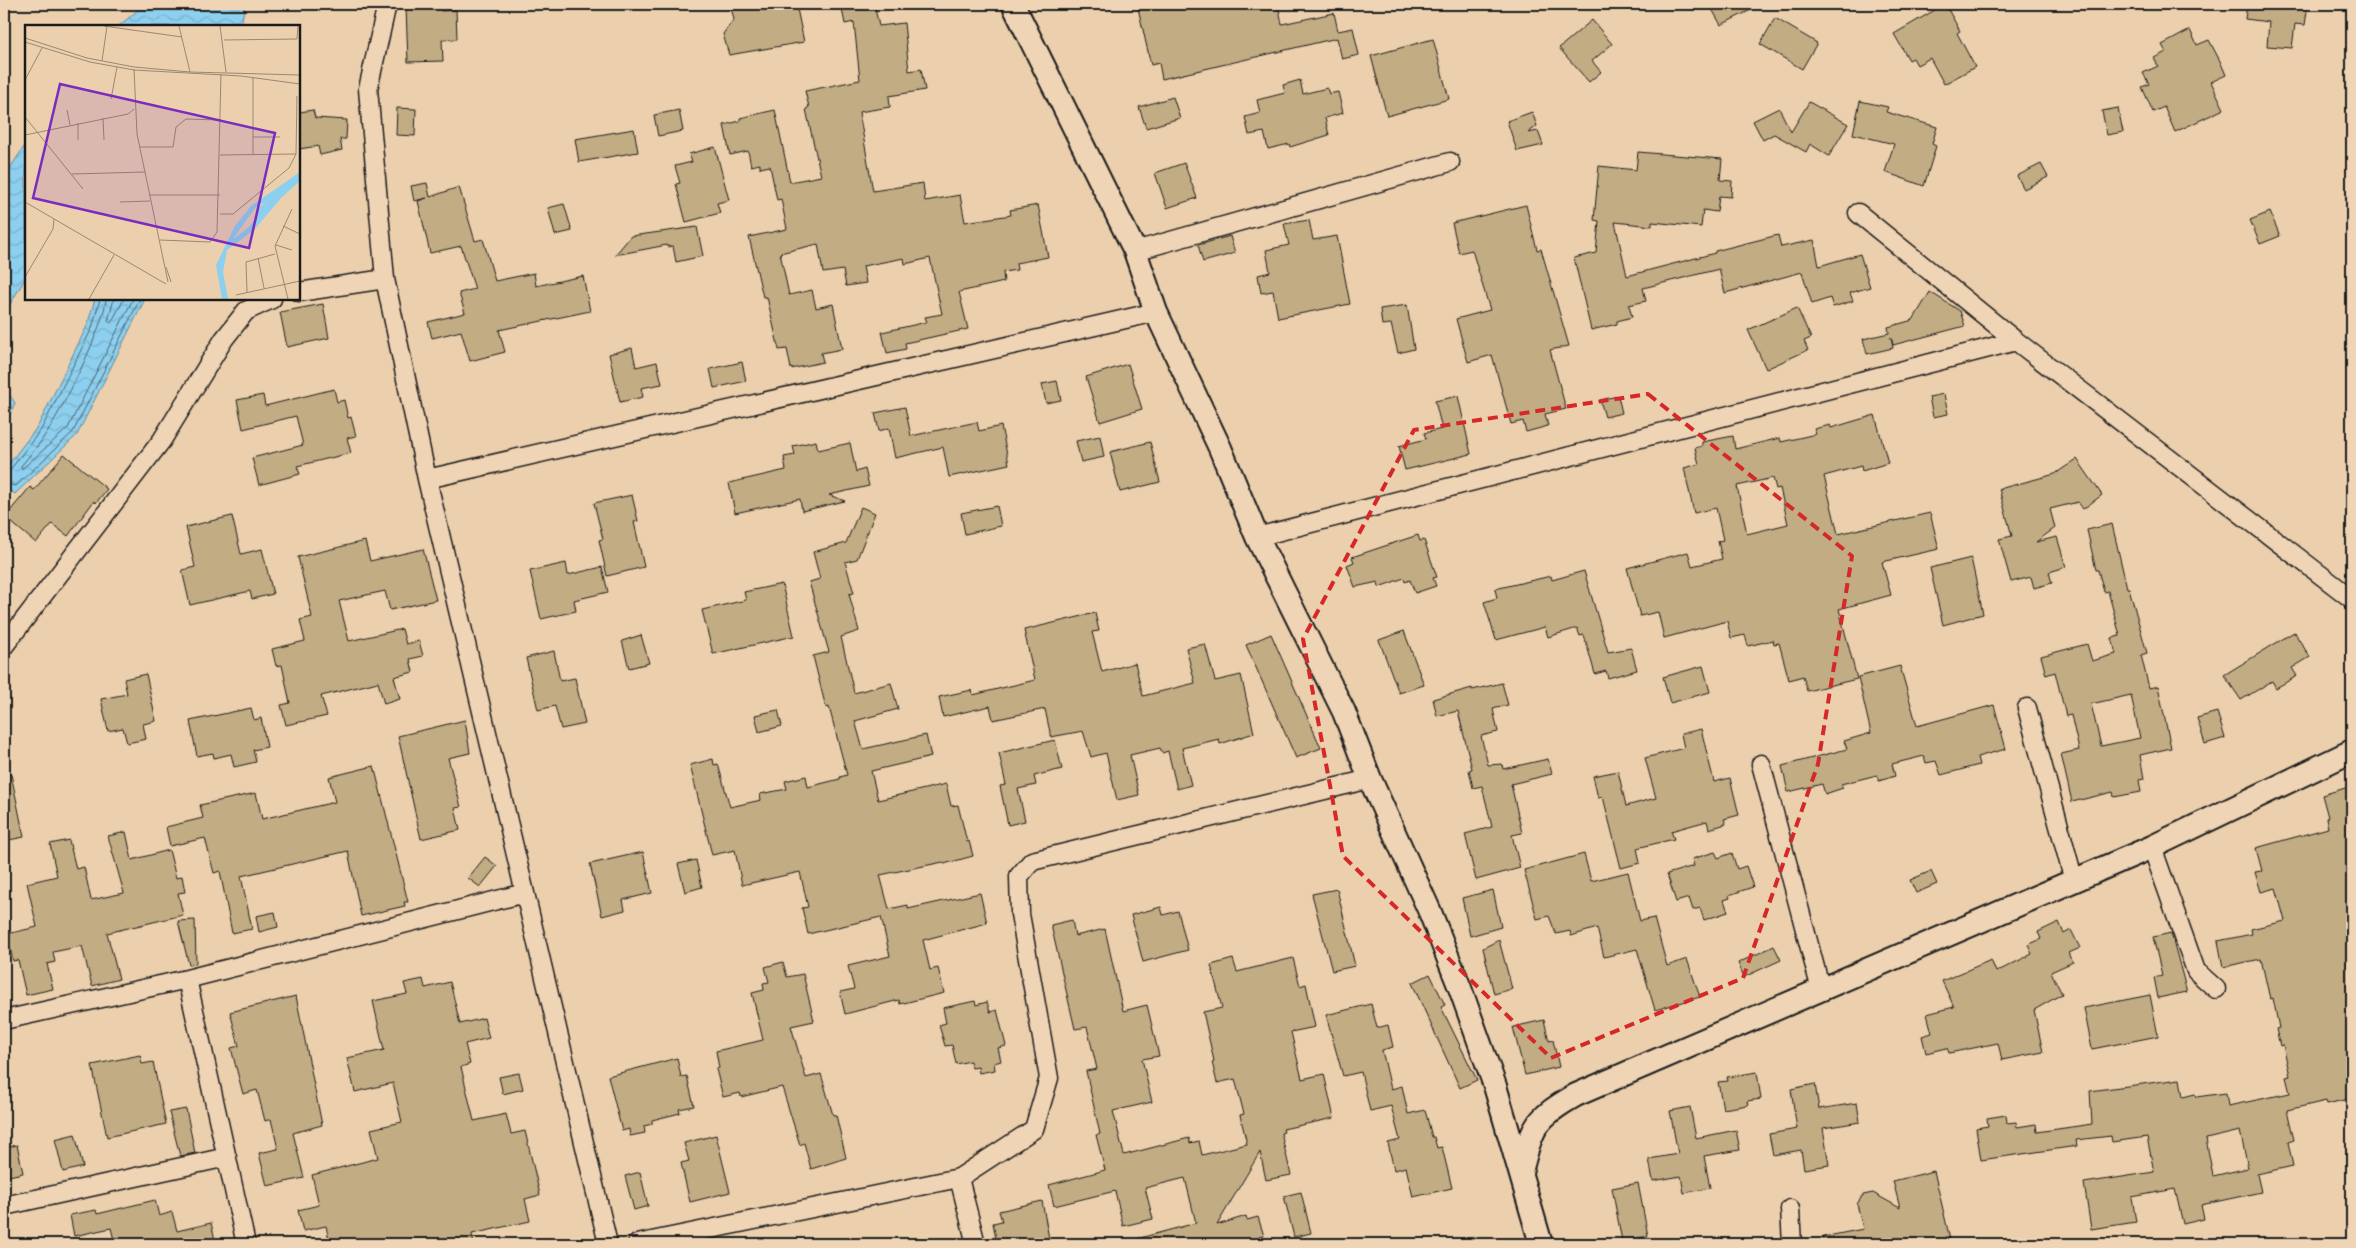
<svg xmlns="http://www.w3.org/2000/svg" width="2356" height="1248" viewBox="0 0 2356 1248" font-family="'Gochi Hand',sans-serif">
  <style>
    .water { fill: url(#water-waves); stroke: #60879a }
    .lines { fill: none; stroke-linecap: round; stroke-linejoin: round }
    .shore { stroke: #496470; stroke-width: 1 }
    .building { fill: #c2ac83; stroke: #1c1c1c; fill-rule: evenodd }
    .minor-casing { stroke: #1c1c1c; stroke-width: 21 }
    .tertiary-casing { stroke: #1c1c1c; stroke-width: 26 }
    .minor { stroke: #f0d4b6; stroke-width: 18 }
    .tertiary { stroke: #f0d4b6; stroke-width: 22 }
    .marked { fill: none; stroke: #d62828; stroke-width: 4; stroke-dasharray: 10 6; stroke-linejoin: round }
    .inset-road { fill: none; stroke: #998873; stroke-width: 1 }
    .view { fill: #7b2cbf; fill-opacity: 0.15; stroke: #7b2cbf; stroke-width: 2.5 }
    .inset-edge { fill: none; stroke: #1c1c1c; stroke-width: 2.5 }
  </style>
  <defs>
    <pattern id="water-waves" width="16" height="10" patternUnits="userSpaceOnUse" patternTransform="scale(1.25)"><rect width="16" height="10" fill="#8dcfee"/><path d="M0 5q4-4 8 0t8 0" fill="none" stroke="#79b1cc"/></pattern>
  </defs>
  <rect width="100%" height="100%" fill="#ecd0ad"/>
  <filter id="ink" filterUnits="userSpaceOnUse"><feTurbulence type="fractalNoise" baseFrequency=".02" numOctaves="2"/><feDisplacementMap in="SourceGraphic" scale="10" xChannelSelector="R" yChannelSelector="G"/><feConvolveMatrix kernelMatrix="1 2 1 2 8 2 1 2 1" color-interpolation-filters="sRGB"/></filter>
  <g filter="url(#ink)">
    <!-- water -->
    <path class="water" d="M145 4H245L241 26H119Z
      M26 144V277L4 315V177Z
      M95 299H145L77 435 15 494 4 487V470L38 426 87 326Z
      M4 387 15 403 4 426Z"/>
    <g class="lines">
      <!-- shore -->
      <path class="shore" d="M106 299C105 325 63 408 47 432 40 444 30 455 21 466L22 469 68 428 133 299
        M114 299 108 321 111 323 124 299
        M4 472 10 470 42 428 92 328 100 299
        M4 483 16 486 73 432 140 299"/>
    </g>
    <!-- building -->
    <path class="building" d="M730 4H796L804 42 729 55 723 34 734 19Z
      M841 4H874L879 26 904 23 909 71 921 69 925 90 889 96 890 107 859 112 873 191 923 183 925 201 960 195 965 222 1011 215 1010 210 1038 205 1048 257 1016 263 1017 270 1003 272 1004 282 959 292 968 329 905 343 906 349 887 353 882 332 927 322 925 317 942 314 930 258 905 264 904 258 863 266 866 283 846 286 843 270 823 273 818 244 780 253 789 295 812 290 816 308 833 304 842 349 821 353 823 362 791 369 787 349 779 350 767 297H763L749 237 787 229 781 199 777 200 770 166 760 168V164L751 166 748 151 730 155 724 125 740 121V118L775 110 790 182 821 176 809 123 806 109 809 107 805 91 860 80 854 22 845 24Z
      M1156 4H1278L1282 24 1334 13 1338 31 1353 28 1359 55 1342 59 1337 38 1162 79 1159 63 1151 65 1138 8Z
      M1709 4H1763L1721 25Z
      M1945 4 1960 31 1957 33 1975 67 1944 84 1930 58 1917 65 1913 58 1909 60 1894 34Z
      M2247 4H2308L2305 25 2295 24 2292 48 2267 46 2269 22 2245 19Z
      M441 7V11L456 10 457 39 442 40 443 61 408 62 406 8Z
      M1775 18 1817 43 1802 69 1760 44Z
      M1592 20 1612 44 1592 61 1601 72 1589 82 1559 48Z
      M2190 30 2197 45 2209 40 2220 61 2226 75 2211 82 2224 109 2175 132 2164 107 2153 112 2142 87 2149 84 2143 73 2158 66 2154 58 2166 52 2162 45Z
      M1433 39 1449 99 1387 116 1371 56Z
      M1300 80 1303 94 1327 88 1329 94 1338 92 1343 113 1325 118 1329 135 1290 147 1289 144 1268 149 1264 132 1249 135 1245 117 1260 113 1257 100 1285 93 1283 85Z
      M1173 97 1180 118 1146 128 1139 107Z
      M1860 101 1888 107 1886 112 1937 127 1932 144 1936 146 1924 186 1885 172 1894 144 1853 134Z
      M1809 102 1848 124 1829 156 1810 144 1806 152 1774 134 1763 140 1753 121 1779 108 1791 132Z
      M397 108 416 109 415 136 396 135Z
      M2118 108 2123 132 2107 135 2102 111Z
      M313 110 315 118 347 120 346 139H340L342 150 320 155 318 146 299 149V112Z
      M679 110 683 131 658 136 654 115Z
      M1532 112 1537 126 1528 133 1538 131 1543 145 1517 151 1507 121Z
      M634 129 638 152 579 162 575 139Z
      M715 147 729 200 717 203 720 213 686 222 676 184 680 183 675 166 692 162 689 154Z
      M1638 152 1722 159 1720 180 1732 181 1731 197 1719 196 1717 212 1703 210 1701 227 1652 222V226L1615 222 1627 276 1715 253V251L1778 235 1781 247 1814 240 1819 266 1860 254 1870 287 1850 293 1853 301 1833 307 1830 298 1812 304 1802 272 1725 293 1719 269 1643 288 1646 301 1629 305 1632 317 1617 321V324L1591 330 1574 258 1596 253 1599 221 1594 220 1599 166 1636 170Z
      M1184 163 1197 198 1167 208 1155 173Z
      M2041 164 2048 177 2024 189 2017 176Z
      M427 183 430 197 459 187 475 241 483 239 495 281 534 273 536 286 583 276 590 311 499 330 505 352 470 361 461 331 432 338 428 322 465 313 459 293 475 289 461 246 430 253 418 201 427 198 414 201 411 186Z
      M564 204 572 231 555 235 548 208Z
      M1526 205 1537 250 1541 249 1569 346 1550 350 1566 409 1545 414 1548 426 1526 432 1523 421 1511 424 1492 355 1468 362 1456 319 1490 310 1472 250 1459 253 1452 223Z
      M2270 212 2280 236 2260 244 2250 220Z
      M1309 220 1313 240 1337 236 1350 304 1278 318 1273 291 1261 293 1258 275 1270 272 1266 250 1289 245 1284 224Z
      M697 227 703 256 676 262 673 246 667 247V245L615 255 631 236Z
      M1230 236 1235 253 1203 262 1198 245Z
      M1930 292 1960 311 1965 326 1893 345 1891 337 1893 348 1867 354 1863 339 1889 333 1888 327 1913 320Z
      M323 304 329 338 287 347 280 312Z
      M1407 305 1414 349 1398 353 1391 324 1382 325 1380 309Z
      M1797 308 1811 338 1804 341 1808 350 1766 369 1748 330Z
      M632 348 636 367 657 362 662 384 641 388 643 397 620 402 609 354Z
      M742 362 746 381 714 388 710 369Z
      M1128 364 1142 409 1100 422 1086 377Z
      M1057 381 1061 400 1046 403 1042 384Z
      M334 389 337 402 344 400 348 418 351 417 356 436 347 438 351 453 297 466 300 474 259 485 252 458 303 445 296 416 243 429 237 400 263 395 265 406Z
      M1944 394 1948 414 1933 417 1929 397Z
      M1458 396 1471 454 1405 470 1399 446 1426 439 1424 433 1442 429 1435 401Z
      M1618 396 1622 413 1605 417 1600 400Z
      M905 407 911 436 977 422 979 431 1001 426 1009 464 949 477 943 447 895 458 889 428 879 431 875 413Z
      M1875 415 1888 463 1862 471 1861 466 1824 476 1838 534 1930 513 1939 549 1882 562 1891 595 1839 609 1857 679 1807 691 1803 676 1789 680 1779 643 1774 644 1773 640 1748 646 1745 635 1731 638 1727 621 1664 638 1658 612 1640 616 1627 568 1688 552 1692 566 1722 559 1718 541 1723 540 1716 508 1694 513 1684 468 1699 464 1695 448 1702 446V442L1733 436 1735 449 1780 438 1781 442 1816 434 1814 429 1830 425 1831 428ZM1773 478 1776 489 1780 488 1788 524 1747 534 1737 486Z
      M1100 436 1104 457 1081 462 1076 441Z
      M816 441 818 450 850 443 856 472 865 469 869 486 829 495 845 501 802 511 800 499 735 513 729 483 786 470 784 457 795 455 793 446Z
      M1150 442 1160 482 1120 492 1110 452Z
      M64 454 107 489 96 503 94 501 68 536 52 524 36 543 5 517 30 487 34 490Z
      M2077 459 2102 495 2083 509 2078 502 2050 509 2055 528 2036 542 2057 537 2066 567 2049 572 2052 583 2034 588 2031 577 2011 582 1999 539 2012 536 1999 489 2055 474Z
      M632 495 638 521 634 522 644 567 607 576 599 540 603 539 594 503Z
      M997 506 1001 526 965 534 961 513Z
      M861 507 875 513 857 559 845 562 854 593 849 594 859 631 841 637 854 693 891 683 898 709 855 721 863 749 926 735 931 757 871 771 878 800 946 784 951 806 958 805 967 842 969 841 973 856 944 864 943 862 880 875 889 909 908 905V909L980 893 987 923 923 940 930 970 938 968 944 993 900 1004 899 1000 845 1014 840 992 854 989 848 966 890 956 881 917 808 934 802 908 808 907 800 872 742 885 735 850 712 855 690 765 713 759 714 765 718 764 730 807 761 800 760 794 787 789 785 781 806 776 808 787 840 779V777L847 775 829 707 826 708 813 656 829 652 809 582 820 579 813 552 846 543Z
      M232 516 241 554 262 549 273 594 252 599 250 591 190 605 182 570 195 567 186 527Z
      M2112 524 2127 588H2129L2147 653 2141 655 2149 688 2158 686 2171 748 2140 755 2144 779 2139 780 2141 792 2114 797 2113 792 2072 802 2061 754 2079 750 2071 715 2066 716 2055 672 2046 675 2041 656 2087 644 2092 661 2116 654 2112 638 2120 636 2108 591 2104 592 2098 570H2096L2087 530ZM2131 695 2140 738 2101 746 2091 704Z
      M1418 535 1420 541 1424 540 1437 577 1433 578 1436 586 1415 593 1410 580 1405 582 1404 578 1379 587 1378 582 1355 587 1347 565 1354 562 1352 557Z
      M365 541 370 561 423 549 436 600 390 610 385 591 339 601 349 641 402 629 406 644 419 641 423 656 410 659 413 672 394 677 400 699 384 704 378 682 321 696 327 716 286 725 281 705 290 703 282 665 276 666 272 649 305 641 300 620 312 617 298 557Z
      M1971 558 1983 614 1943 625 1930 568Z
      M566 563 568 575 602 567 608 592 574 600 576 611 541 619 530 571Z
      M1584 571 1608 652 1631 648 1637 670 1608 678 1606 671 1595 674 1584 635 1580 636 1577 628 1548 637 1545 627 1496 640 1484 602 1497 598 1495 589 1551 576 1552 580Z
      M782 584 794 636 713 654 702 610 746 600 744 592Z
      M1095 613 1099 631 1092 632 1102 672 1135 663 1143 696 1195 683 1186 648 1205 644 1215 681 1241 675 1254 733 1220 744 1219 739 1182 748 1191 785 1177 789 1168 751 1162 753 1160 748 1130 755 1139 795 1117 800 1106 753 1091 757 1083 731 1051 737 1045 709 993 720 990 706 943 717 939 697 972 690 973 695 1035 680 1024 630Z
      M1404 631 1424 685 1399 693 1379 640Z
      M2294 632 2310 657 2292 668 2297 676 2276 688 2272 681 2241 700 2224 675Z
      M1271 634 1321 748 1296 758 1246 645Z
      M641 635 649 663 629 668 622 641Z
      M554 651 560 681 575 678 585 724 561 729 555 706 538 710 526 658Z
      M1703 666 1710 692 1670 703 1663 677Z
      M1900 666 1917 726 1994 705 2006 749 1977 757 1979 765 1941 775 1936 761 1926 763 1924 756 1892 764 1895 776 1879 781 1877 775 1841 784 1843 788 1825 794 1822 784 1788 792 1782 766 1847 749 1844 741 1871 733 1858 677Z
      M146 674 156 721 143 724 146 739 127 743 123 728 108 731 101 699 127 694 124 679Z
      M1502 683 1508 705 1493 709 1498 732 1481 736 1488 765 1502 764 1503 769 1548 759 1552 774 1511 784 1522 833 1512 835 1520 868 1476 880 1465 834 1492 827 1482 786 1473 788 1469 770 1472 769 1458 711 1437 716 1433 699 1472 688V690Z
      M251 708 254 720 261 718 267 747 253 750 256 762 234 767 231 754 214 758 213 753 197 756 190 721Z
      M778 710 782 726 759 732 755 715Z
      M2217 712 2225 738 2205 744 2197 718Z
      M465 720 470 753 448 758 461 807 455 808 460 830 421 839 398 736Z
      M1701 729 1714 782 1730 778 1739 815 1724 819 1726 824 1709 829 1707 821 1671 831 1674 839 1637 848 1640 863 1621 868 1603 797 1598 798 1593 776 1618 771 1626 806 1656 798 1645 758 1684 748 1681 734Z
      M1055 740 1062 769 1034 776 1036 785 1018 789 1025 821 1008 825 1000 786 1006 785 999 753Z
      M374 766 408 902H404L405 906 361 916 348 851 241 876 252 929 232 933 220 871 214 873 205 838 170 846 166 827 203 818 200 805 256 793 262 819 335 802 329 777Z
      M11 774 24 837 4 841V775Z
      M2352 786V1098L2327 1104 2326 1101 2287 1110 2294 1140 2288 1142 2293 1166 2257 1174 2261 1192 2201 1205 2204 1219 2183 1224 2175 1189 2132 1197 2136 1222 2091 1229 2084 1183 2154 1172 2147 1137 2112 1142 2111 1136 2076 1140 2077 1146 1981 1160 1976 1128 1988 1126 1987 1118 2006 1115 2007 1123 2016 1122 2017 1127 2036 1124 2037 1132 2092 1124 2090 1091 2180 1079 2183 1097 2195 1094 2196 1097 2226 1093 2228 1106 2290 1093 2286 1077 2290 1076 2283 1045 2280 1046 2276 1029 2279 1028 2273 998 2270 999 2261 959 2223 967 2218 941 2252 934 2251 929 2285 921 2276 888 2261 892 2255 872 2262 871 2256 848 2328 828 2326 818 2328 817 2322 795ZM2240 1131 2248 1168 2213 1176 2206 1139Z
      M126 832 132 860 169 850 176 878 182 876 185 892 178 893 183 915 107 933 119 979 92 986 82 946 53 952 55 962 47 964 53 989 26 995 18 960 13 961 7 934 37 927 27 883 57 876 50 844 69 840 76 869 84 867 91 900 124 893 108 836Z
      M643 852 652 893 623 900 625 910 602 916 590 864Z
      M1715 852 1718 858 1732 853 1737 869 1746 866 1753 887 1729 895 1730 898 1724 900 1728 912 1704 920 1700 908 1693 910 1689 898 1676 902 1667 874 1694 866 1692 859Z
      M1584 854 1591 881 1628 872 1640 921 1654 918 1667 966 1687 959 1700 997 1655 1010 1637 949 1604 957 1597 928 1571 936 1570 931 1556 934 1549 916 1537 919 1524 870Z
      M485 857 497 866 480 887 468 878Z
      M696 860 702 887 685 892 678 864Z
      M1931 871 1937 884 1916 893 1910 880Z
      M1337 889 1355 966 1332 971 1312 894Z
      M1493 890 1501 927 1470 936 1462 898Z
      M1161 907 1163 915 1178 911 1188 950 1143 962 1131 915Z
      M275 912 278 927 259 932 256 916Z
      M195 920 196 964 189 965 178 921Z
      M1072 920 1075 936 1105 929 1123 1011 1147 1005 1159 1056 1142 1059 1152 1102 1113 1111 1124 1155 1189 1138 1190 1143 1199 1141 1202 1155 1247 1144 1240 1115 1244 1114 1235 1079 1217 1083 1212 1062 1214 1061 1203 1012 1222 1008 1211 965 1233 959 1237 972 1293 958 1300 986 1306 984 1315 1027 1291 1032 1302 1079 1324 1074 1334 1118 1283 1129 1284 1132 1281 1133 1291 1175 1266 1180 1260 1152 1217 1225 1246 1216 1247 1220 1258 1217 1264 1236 1259 1237 1261 1244H1136V1239L1196 1223 1185 1178 1145 1188 1153 1219 1123 1226 1115 1191 1054 1206 1049 1185 1105 1170 1096 1135 1100 1134 1086 1071 1097 1069 1087 1027 1075 1029 1051 925Z
      M2059 922 2064 934 2071 930 2080 948 2069 953 2073 962 2051 972 2062 994 2034 1010 2043 1052 2002 1060 1998 1043 1949 1053 1947 1048 1926 1053 1922 1036 1932 1033 1927 1014 1954 1007 1942 981 1991 960 1996 972 2032 954 2028 945 2041 939 2038 932Z
      M2171 933 2187 992 2158 998 2154 977 2162 975 2153 937Z
      M1499 940 1512 989 1494 994 1483 948Z
      M1774 946 1781 960 1744 977 1738 963Z
      M783 962 787 977 803 974 814 1021 791 1026 806 1078 821 1074 833 1115H836L846 1158 811 1169 804 1143 800 1145 782 1087 741 1097 740 1093 723 1097 716 1069 719 1068 716 1051 763 1040 752 993 764 990 763 983 769 982 765 967Z
      M1430 974 1445 1005 1441 1007 1477 1080 1460 1088 1412 983Z
      M423 979 425 988 450 982 460 1024 484 1018 489 1038 465 1044 470 1064 461 1067 474 1121 506 1114 511 1134 525 1131 540 1195 525 1199 530 1221 472 1234 474 1244H330L326 1226 303 1231 298 1210 319 1205 312 1175 378 1158 371 1129 402 1122 393 1083 355 1092 347 1058 384 1050 373 1001 407 994 404 983Z
      M2150 995 2158 1036 2092 1049 2084 1008Z
      M296 996 322 1125 293 1133 304 1178 267 1186 259 1153 278 1149 271 1119 265 1121 257 1090 243 1094 231 1048 239 1046 230 1012Z
      M975 1001 976 1005 987 1002 990 1012 997 1010 1006 1046 998 1048 1001 1061 994 1063 995 1070 979 1073 978 1067 972 1068 970 1061 956 1064 952 1045 945 1046 939 1025 946 1023 943 1008Z
      M1371 1004 1377 1028 1388 1025 1393 1047 1382 1050 1391 1089 1402 1086 1408 1114 1425 1110 1432 1137H1434L1437 1148 1442 1147 1452 1188 1413 1197 1406 1167 1394 1170 1388 1143 1400 1140 1391 1106 1370 1111 1361 1072 1343 1076 1326 1015Z
      M1544 1020 1549 1041 1553 1040 1559 1067 1525 1075 1513 1027Z
      M140 1055 142 1064 153 1062 166 1124 107 1137 92 1065Z
      M677 1058 681 1077 687 1076 694 1106 679 1109 680 1113 652 1120V1124L644 1126 645 1133 630 1136 629 1129 622 1131 608 1076Z
      M1757 1072 1761 1099 1747 1101 1748 1105 1723 1109 1718 1082 1728 1081 1727 1077Z
      M519 1073 523 1089 503 1094 499 1077Z
      M1815 1084 1819 1109 1857 1103 1860 1122 1823 1128 1829 1165 1804 1169 1801 1150 1773 1155 1769 1134 1797 1129 1791 1089Z
      M1690 1107 1696 1138 1736 1130 1740 1150 1704 1156 1710 1188 1684 1193 1681 1176 1653 1181 1649 1159 1678 1154 1670 1111Z
      M186 1109 195 1153 180 1156 169 1112Z
      M75 1134 83 1167 63 1172 55 1139Z
      M716 1135 730 1192 690 1202 681 1163 689 1161 684 1143Z
      M17 1145 23 1173 4 1177V1148Z
      M1934 1171 1951 1244H1823V1237L1863 1229 1857 1204 1863 1195 1873 1193 1900 1208 1893 1181Z
      M640 1172 648 1206 634 1210 625 1176Z
      M1638 1183 1648 1236 1622 1241 1612 1188Z
      M1301 1192 1311 1233 1294 1237 1284 1196Z
      M155 1200 159 1216 172 1212 177 1231 211 1223 216 1244H115L111 1228 74 1236 70 1215 96 1210 97 1214Z
      M1042 1201 1050 1244H997L993 1223 1002 1221 999 1211Z"/>
    <g class="lines">
      <defs>
        <path id="minor" d="M387 4 368 89 385 279 427 479 608 1244
          M1858 213 2016 341 2352 599
          M1135 251 1450 162
          M299 292 385 279
          M427 479 1156 312
          M1257 537 2016 341
          M4 646 162 440 224 339 246 311 272 299
          M2027 708 2074 881
          M1761 764 1821 990
          M2152 847 2196 971 2216 989
          M187 979 246 1244
          M4 1020 187 979 525 893
          M959 1178 976 1244
          M4 1206 227 1157
          M1790 1209 1792 1244
          M637 1244 959 1178 1034 1129 1049 1078 1020 914 1019 876 1032 861 1370 779"/>
        <path id="tertiary" d="M1013 4 1135 251 1156 312 1220 448 1257 537 1344 712 1370 779 1430 912 1460 988 1495 1086 1541 1244
          M1521 1172C1533 1126 1534 1119 1576 1095L2152 847 2352 751"/>
      </defs>
      <!-- minor casing -->
      <use href="#minor" class="minor-casing"/>
      <!-- tertiary casing -->
      <use href="#tertiary" class="tertiary-casing"/>
      <!-- minor -->
      <use href="#minor" class="minor"/>
      <!-- tertiary -->
      <use href="#tertiary" class="tertiary"/>
    </g>
  </g>
  <!-- marked area -->
  <path class="marked" d="M1648 394 1852 556 1818 764 1743 978 1551 1058 1343 856 1303 639 1414 430Z"/>
  <!-- overview -->
  <g transform="translate(25 25)">
    <rect width="275" height="275" fill="#ecd0ad"/>
    <path d="M275 147V156L256 173 229 205 202 225 198 247 203 274H197L191 240 210 201 226 181ZM242 176 231 185 233 189 224 202 208 214 230 183Z" fill="#8dcfee" fill-rule="evenodd"/>
    <path class="inset-road" d="M79 1 157 12M154 1 165 47M195 1 201 47M0 13 62 33 109 42 165 47 275 50M199 15 272 14 273 1M0 17 65 37 109 45 216 51 275 59M77 36 82 1M109 44 112 109 143 257M0 55 17 23M86 74 92 42M42 85 45 100M0 92 58 164M78 93 79 115M53 98V115M0 110 103 89 109 84M228 112H255M115 122H148L151 102 161 94 195 95M228 129V53M195 130 271 129M47 149 120 147M125 170H195M0 177 141 259M95 177 125 176M195 189H208L264 143 271 129 272 71M258 201 275 209M135 215 185 217 192 207 196 49M251 220 267 225M233 233 239 263M141 242 146 257M0 252 28 204 29 194M222 267 221 237 250 229M211 270 275 256M64 274 89 230M263 274 250 221 267 184"/>
    <path class="view" d="M35 59 250 108 224 223 8 173Z"/>
    <rect width="275" height="275" class="inset-edge"/>
  </g>
  <!-- margin -->
  <rect width="2356" height="1248" fill="none" stroke="#f0d4b6" stroke-width="20"/>
  <rect x="10" y="10" width="2336" height="1228" fill="none" stroke="#1c1c1c" stroke-width="2" filter="url(#ink)"/>
</svg>
